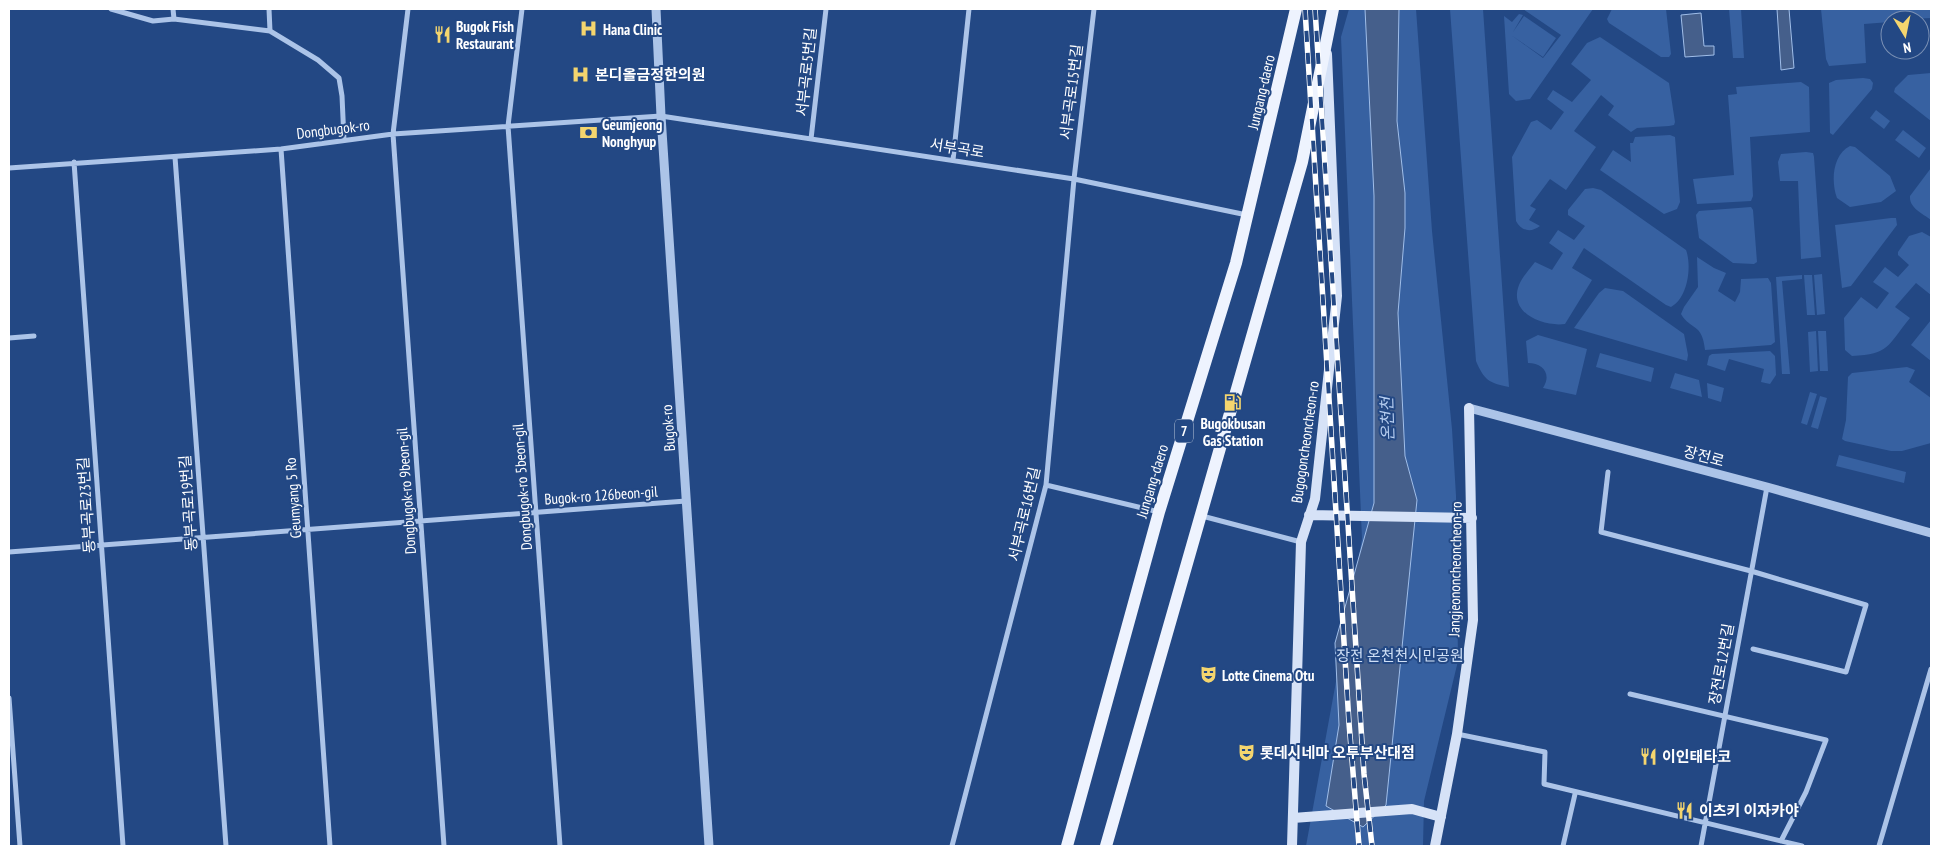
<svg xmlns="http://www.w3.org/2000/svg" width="1940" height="855" viewBox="0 0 1940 855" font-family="'PT Sans Narrow','Noto Sans KR',sans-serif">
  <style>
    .green { fill: #3761a1 }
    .water { fill: #455f8b; stroke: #a0bee9 }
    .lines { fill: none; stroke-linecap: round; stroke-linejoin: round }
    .minor { stroke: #acc4e8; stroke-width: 5 }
    .tertiary { stroke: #acc4e8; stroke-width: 9 }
    .secondary { stroke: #d6e2f7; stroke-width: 10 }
    .primary { stroke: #eef3fe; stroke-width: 12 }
    .rail-casing { stroke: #fff; stroke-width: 5.5 }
    .rail { stroke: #234884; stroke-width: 4; stroke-dasharray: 11; stroke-linecap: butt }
    .labels { text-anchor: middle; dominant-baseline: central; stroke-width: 4; stroke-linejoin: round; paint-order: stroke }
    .shield { fill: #234884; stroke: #bdc8da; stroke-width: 1 }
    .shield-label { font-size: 14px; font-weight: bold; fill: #fff }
    .poi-label { font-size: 15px; font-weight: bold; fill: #fff; stroke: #234884; text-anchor: start }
    .street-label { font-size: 15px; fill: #fff; stroke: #234884 }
    .park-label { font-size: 15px; fill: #cfdff6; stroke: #234884 }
    .water-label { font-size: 16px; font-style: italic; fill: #b7cef0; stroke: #234884 }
  </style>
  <rect width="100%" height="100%" fill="#234884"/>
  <!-- green -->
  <path class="green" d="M1349 9H1416L1432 231 1452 429 1456 496 1458 661 1424 801 1423 846H1306L1362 539 1341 37Z
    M1450 9H1483L1509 387C1489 383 1484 380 1476 361Z
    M1523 9H1593L1530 99 1516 101 1509 94 1504 16 1512 22 1519 14 1523 15 1513 32 1524 16 1556 38 1543 57 1511 35 1543 58 1561 35Z
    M1612 9H1666L1671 54 1669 57H1661L1609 23 1607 19Z
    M1729 9H1741L1744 58H1733Z
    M1821 9H1931V18L1890 20V22L1864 24 1866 63 1829 66 1826 59Z
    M1600 37 1669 83 1675 122 1674 125 1669 126 1637 128 1631 132 1608 115 1614 106 1601 95 1574 131 1596 147 1566 190 1550 179 1530 206 1536 209 1529 220 1540 226C1531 233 1521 231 1516 221L1512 157 1531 122 1537 120 1551 130 1564 112 1547 99 1553 90 1572 102 1591 80 1571 64 1587 43Z
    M1931 73V121L1894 92 1895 88 1908 75Z
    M1863 78 1870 79 1873 83 1872 89 1833 135 1830 133 1829 83 1836 80Z
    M1801 82 1809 87 1810 132 1750 137 1753 196 1751 201 1697 204 1693 179 1734 175 1728 95 1737 94 1736 87Z
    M1876 110 1890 121 1884 129 1870 118Z
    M1903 130 1926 148 1919 158 1895 140Z
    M1670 135 1675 137 1680 202 1677 209 1664 214 1600 170 1613 150 1631 162 1630 143H1633L1635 137Z
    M1850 146 1855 147 1890 176 1896 191 1881 202 1850 207 1837 198C1831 182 1832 155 1850 146Z
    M1806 152 1813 153 1814 157 1821 257 1801 259 1798 181H1780L1778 162 1781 154Z
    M1931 168V220C1922 213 1909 208 1910 196Z
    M1593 188 1601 190 1686 250C1692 266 1688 298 1671 307L1666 305 1584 248 1572 268 1592 280 1565 324C1543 327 1508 313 1519 285 1522 277 1530 269 1535 262L1552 270 1563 253 1549 243 1558 230 1574 240 1585 226 1568 215V210L1585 189Z
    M1751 207 1753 210 1757 262 1754 264 1733 263 1699 238 1696 215 1699 211Z
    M1891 218H1896L1897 225 1851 286 1842 288 1835 225Z
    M1922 232 1931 237V295L1916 283 1895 307 1910 318C1887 346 1890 354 1852 356L1845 350 1844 318 1861 297 1877 309 1889 293 1873 282 1885 267 1898 277 1909 265 1898 255V252L1909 236Z
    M1697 257 1714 268 1726 273 1718 291 1735 302 1740 292 1741 279 1768 278 1771 283 1775 342 1771 345 1705 350C1702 322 1691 331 1681 314L1684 307 1698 287Z
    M1822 274 1825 314 1817 315 1814 275Z
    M1802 275V279L1782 281 1790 374H1782L1776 277Z
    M1804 275H1812L1815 315H1807Z
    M1605 288 1623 291 1684 334 1688 355 1687 361 1574 328 1599 293Z
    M1931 320V361L1911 345Z
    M1816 331 1818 371 1810 372 1808 332Z
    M1818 331H1826L1828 371H1820Z
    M1538 335 1587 349 1576 395 1543 388C1552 374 1543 363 1528 363L1526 341Z
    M1770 351 1775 356 1776 375 1770 384 1761 382 1764 369 1729 359 1725 371 1707 365 1709 356 1712 354Z
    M1600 353 1654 368 1651 382 1596 367Z
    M1907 367 1915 370 1909 382 1931 398V443L1902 451H1891L1845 441 1842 439 1846 420 1848 377 1852 373Z
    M1675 373 1699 380 1702 397 1670 388Z
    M1707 383 1724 388 1721 402 1708 398Z
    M1810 392 1817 394 1807 425 1801 423Z
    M1820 396 1827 398 1818 429 1811 427Z
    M1839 455 1906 472 1904 483 1836 466Z"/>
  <!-- water -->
  <path class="water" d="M1365 9H1399L1397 121 1405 193V228L1398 313 1405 456 1417 500 1386 805 1363 827 1326 806 1339 725 1335 643 1374 503V196Z
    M1777 9H1789L1794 68 1781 70Z
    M1701 13 1704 46H1714V55L1685 57 1681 15Z"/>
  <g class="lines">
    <!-- minor -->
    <path class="minor" d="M111 9 153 21 174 19 270 31 318 60 339 78 342 96 344 140
      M173 9 174 19
      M269 9 270 31
      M408 9 393 134 444 846
      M522 9 508 126 560 846
      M811 139 826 9
      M281 149 330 846
      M175 157 226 846
      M953 160 969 9
      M74 162 123 846
      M9 168 281 149 393 134 661 116 1074 179 1247 215
      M9 338 34 336
      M1608 472 1601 532 1751 571 1866 605 1846 672 1753 649
      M1046 485 1159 512
      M1202 516 1301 542
      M9 552 686 501
      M1630 694 1826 740 1806 792 1781 841
      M9 698 20 846
      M1457 734 1545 752 1544 784 1802 846
      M952 846 1046 485 1074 179 1094 9
      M1563 846 1575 794
      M1701 846 1767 487
      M1879 846 1931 669"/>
    <!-- tertiary -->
    <path class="tertiary" d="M656 9 661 116 709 846
      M1469 408 1767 487 1931 533"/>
    <!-- secondary -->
    <path class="secondary" d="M1309 515 1472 518
      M1293 818 1412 809 1441 817
      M1292 846 1301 542 1315 499 1337 296 1327 54
      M1435 846 1457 734 1473 620 1469 408"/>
    <!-- primary -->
    <path class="primary" d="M1067 846 1159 512 1236 263 1296 9
      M1106 846 1302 162 1333 9"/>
    <defs>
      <path id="rail" d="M1305 9 1349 723 1359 846
        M1315 9 1364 774 1372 846"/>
    </defs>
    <!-- rail casing -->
    <use href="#rail" class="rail-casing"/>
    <!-- rail -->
    <use href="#rail" class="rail"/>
  </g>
  <!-- icons -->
  <defs>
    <symbol id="hospital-bare" viewBox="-9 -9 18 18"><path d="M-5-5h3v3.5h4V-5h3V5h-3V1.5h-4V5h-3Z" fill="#f4d56e" stroke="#234884" stroke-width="2.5" paint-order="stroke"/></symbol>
    <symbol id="restaurant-bare" viewBox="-9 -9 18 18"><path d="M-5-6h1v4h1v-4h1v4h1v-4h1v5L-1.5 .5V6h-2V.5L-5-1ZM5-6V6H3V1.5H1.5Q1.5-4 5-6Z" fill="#f4d56e" stroke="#234884" stroke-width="2.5" paint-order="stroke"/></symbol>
    <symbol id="bank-bare" viewBox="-9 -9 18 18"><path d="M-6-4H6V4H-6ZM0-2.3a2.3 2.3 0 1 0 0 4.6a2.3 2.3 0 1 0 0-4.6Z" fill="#f4d56e" stroke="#234884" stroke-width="2.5" paint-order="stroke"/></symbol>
    <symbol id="fuel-bare" viewBox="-9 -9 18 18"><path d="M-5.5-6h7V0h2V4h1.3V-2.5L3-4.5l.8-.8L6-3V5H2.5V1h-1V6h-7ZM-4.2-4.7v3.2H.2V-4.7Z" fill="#f4d56e" stroke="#234884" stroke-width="2.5" paint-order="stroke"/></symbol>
    <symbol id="theatre-bare" viewBox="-9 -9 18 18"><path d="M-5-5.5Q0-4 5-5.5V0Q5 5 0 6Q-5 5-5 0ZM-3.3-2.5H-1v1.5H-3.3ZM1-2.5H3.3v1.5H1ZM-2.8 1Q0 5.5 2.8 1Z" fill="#f4d56e" stroke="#234884" stroke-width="2.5" paint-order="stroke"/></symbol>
  </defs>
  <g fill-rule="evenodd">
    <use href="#hospital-bare" x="576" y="16" width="25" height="25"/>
    <use href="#restaurant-bare" x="430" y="22" width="25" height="25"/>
    <use href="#hospital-bare" x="568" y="62" width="25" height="25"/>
    <use href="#bank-bare" x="576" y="120" width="25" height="25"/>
    <use href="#fuel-bare" x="1220" y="390" width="25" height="25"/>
    <use href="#theatre-bare" x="1196" y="662" width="25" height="25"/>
    <use href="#theatre-bare" x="1234" y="740" width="25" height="25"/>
    <use href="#restaurant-bare" x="1636" y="744" width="25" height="25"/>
    <use href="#restaurant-bare" x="1672" y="798" width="25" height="25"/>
  </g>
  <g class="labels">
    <!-- shield labels -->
    <rect class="shield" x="1175" y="419.5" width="18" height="23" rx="4"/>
    <g class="shield-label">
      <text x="1184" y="431">7</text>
    </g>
    <!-- poi labels -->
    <g class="poi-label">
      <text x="456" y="26">Bugok Fish<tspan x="456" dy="17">Restaurant</tspan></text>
      <text x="603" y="29">Hana Clinic</text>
      <text x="595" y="74">본디올금정한의원</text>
      <text x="602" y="124">Geumjeong<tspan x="602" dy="17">Nonghyup</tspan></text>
      <text x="1233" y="423" text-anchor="middle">Bugokbusan<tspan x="1233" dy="17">Gas Station</tspan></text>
      <text x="1222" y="675">Lotte Cinema Otu</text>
      <text x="1260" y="752">롯데시네마 오투부산대점</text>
      <text x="1662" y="756">이인태타코</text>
      <text x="1699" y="810">이츠키 이자카야</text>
    </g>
    <!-- street labels -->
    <g class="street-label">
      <text transform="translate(806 72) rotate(-84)">서부곡로5번길</text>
      <text transform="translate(1071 92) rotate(-83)">서부곡로15번길</text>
      <text transform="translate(1261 92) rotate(-77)">Jungang-daero</text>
      <text transform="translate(333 129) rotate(-7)">Dongbugok-ro</text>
      <text transform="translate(957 148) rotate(9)">서부곡로</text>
      <text transform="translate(668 428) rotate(-94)">Bugok-ro</text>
      <text transform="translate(1305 442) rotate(-82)">Bugogoncheoncheon-ro</text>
      <text transform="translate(1704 456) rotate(15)">장전로</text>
      <text transform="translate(1152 481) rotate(-73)">Jungang-daero</text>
      <text transform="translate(522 487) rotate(-94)">Dongbugok-ro 5beon-gil</text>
      <text transform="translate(406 491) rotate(-94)">Dongbugok-ro 9beon-gil</text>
      <text transform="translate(601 495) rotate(-4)">Bugok-ro 126beon-gil</text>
      <text transform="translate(293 498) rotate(-94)">Geumyang 5 Ro</text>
      <text transform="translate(188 503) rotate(-94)">동부곡로19번길</text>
      <text transform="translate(86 505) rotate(-94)">동부곡로23번길</text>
      <text transform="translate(1024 514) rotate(-77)">서부곡로16번길</text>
      <text transform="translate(1455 569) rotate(-89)">Jangjeononcheoncheon-ro</text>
      <text transform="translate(1721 664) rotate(-80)">장전로12번길</text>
    </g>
    <!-- park labels -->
    <g class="park-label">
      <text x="1400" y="655">장전 온천천시민공원</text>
    </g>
    <!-- water labels -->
    <g class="water-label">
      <text transform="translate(1387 419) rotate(-92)">온천천</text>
    </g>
  </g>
  <!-- border -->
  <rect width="1940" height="855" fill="none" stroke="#ffffff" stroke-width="20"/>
  <!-- north arrow -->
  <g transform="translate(1905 35) rotate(170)"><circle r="24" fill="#234884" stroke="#7b91b5"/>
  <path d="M0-4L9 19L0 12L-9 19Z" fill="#f4d56e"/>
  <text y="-8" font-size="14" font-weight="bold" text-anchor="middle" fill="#ffffff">N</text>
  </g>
</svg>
